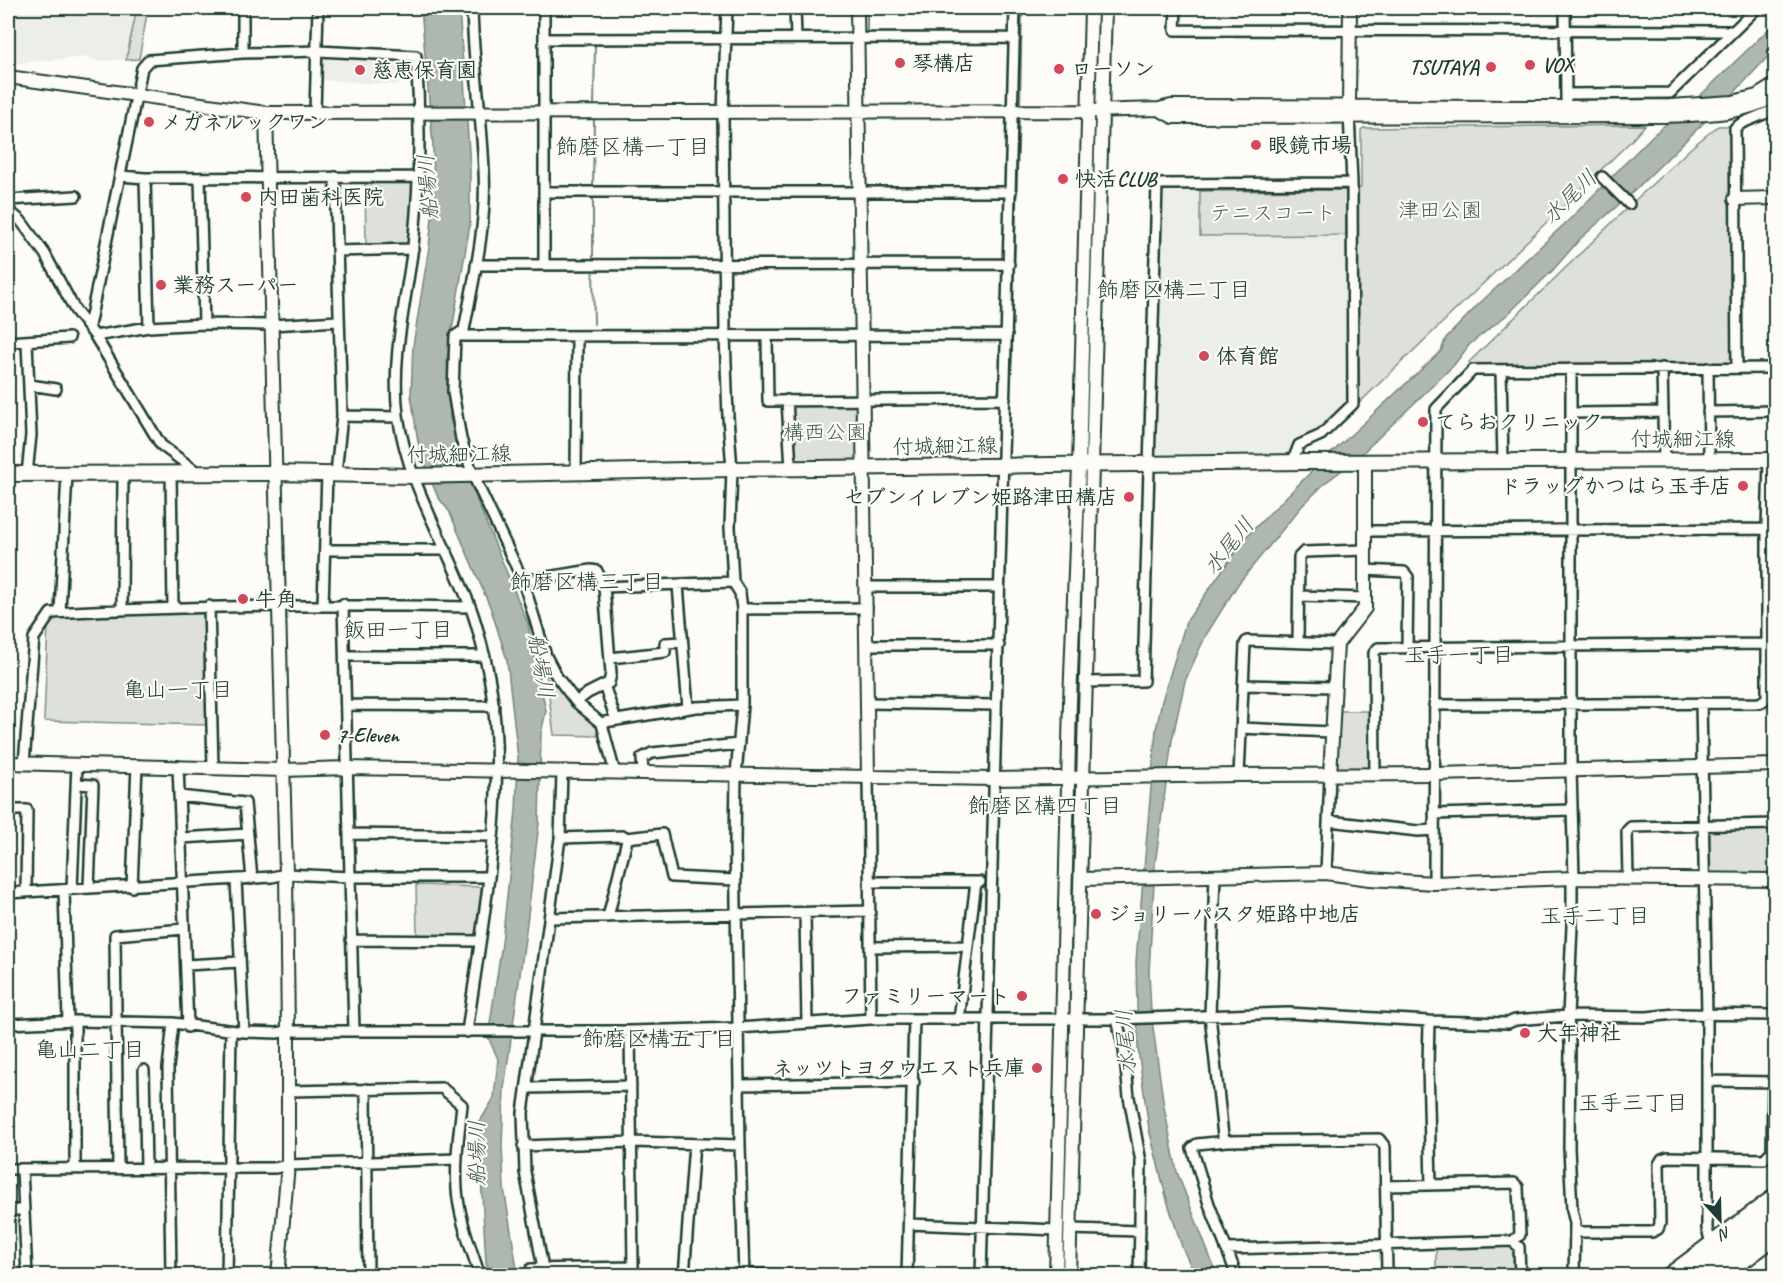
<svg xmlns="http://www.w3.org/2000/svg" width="1783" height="1283" viewBox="0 0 1783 1283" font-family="Caveat,'Klee One',sans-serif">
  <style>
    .built { fill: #eceee9 }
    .green { fill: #dde0db; stroke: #7e8e88; stroke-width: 1.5 }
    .water { fill: #aeb8b1; stroke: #75877f; stroke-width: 1.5 }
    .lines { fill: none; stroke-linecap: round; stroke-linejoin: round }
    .stream { stroke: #75877f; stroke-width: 2 }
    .minor-casing { stroke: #1f3d34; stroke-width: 14 }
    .tertiary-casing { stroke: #1f3d34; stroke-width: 16 }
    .secondary-casing { stroke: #1f3d34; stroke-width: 18 }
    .motorway-casing { stroke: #1f3d34; stroke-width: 21 }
    .minor { stroke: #fdfcf7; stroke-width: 9 }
    .tertiary { stroke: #fdfcf7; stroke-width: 12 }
    .secondary { stroke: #fdfcf7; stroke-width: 14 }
    .motorway { stroke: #fdfcf7; stroke-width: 16 }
    .poi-dot { fill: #d1495b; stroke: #fdfcf7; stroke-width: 2 }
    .labels { text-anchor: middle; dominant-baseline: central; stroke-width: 4.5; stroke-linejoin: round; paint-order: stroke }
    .poi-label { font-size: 21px; font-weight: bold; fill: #1f3d34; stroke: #fdfcf7; text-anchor: start }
    .park-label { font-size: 21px; fill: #455e55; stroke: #fdfcf7 }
    .street-label { font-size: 21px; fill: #1f3d34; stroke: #fdfcf7 }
    .neighbourhood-label { font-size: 22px; fill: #1f3d34; stroke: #fdfcf7 }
    .water-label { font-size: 22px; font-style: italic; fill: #435c53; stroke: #fdfcf7 }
  </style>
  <rect width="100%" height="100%" fill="#fdfcf7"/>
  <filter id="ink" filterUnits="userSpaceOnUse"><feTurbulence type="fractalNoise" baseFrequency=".0167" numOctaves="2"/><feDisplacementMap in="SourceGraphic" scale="12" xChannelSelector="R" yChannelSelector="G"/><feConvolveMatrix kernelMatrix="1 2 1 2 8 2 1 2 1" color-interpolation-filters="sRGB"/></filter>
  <g filter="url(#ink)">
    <!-- built -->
    <path class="built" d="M8 8H137L126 60 97 61 86 57 8 64Z
      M327 56 400 60 399 85 321 80 322 59Z
      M1164 189H1345L1348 192 1349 403 1319 432 1296 442 1287 456 1157 458Z"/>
    <!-- green -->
    <path class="green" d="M137 8H148L139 59 126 60Z
      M1645 125 1632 140 1356 406 1355 192 1361 187V130L1363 128Z
      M1718 126H1730L1733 360 1730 365 1473 367 1469 362 1629 206 1693 146Z
      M365 181H412L415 183 410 244 408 246 366 247Z
      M1346 190V235L1200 236V191Z
      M857 403 858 460 793 461 791 405Z
      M200 611 205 615 208 725 44 721 48 621 51 616Z
      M545 665 575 707 597 723 601 736 554 735Z
      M1336 711H1370L1371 770 1335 771Z
      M1775 828V874L1716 876 1711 874 1708 872 1707 833 1708 831Z
      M416 885 483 887 476 933 472 936H417Z
      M1512 1245 1515 1249 1516 1275H1436V1247Z"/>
    <!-- water -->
    <path class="water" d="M421 8H459L470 166V224L447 359 450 418 476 498 528 624 546 711 541 733 539 823 526 931 504 1089 502 1146 504 1188 518 1275H490L486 1262 478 1125 494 1098 498 1059 488 1037 502 943 516 811 518 758 507 660 491 609 449 511 438 497 429 476 418 442 411 395 413 346 429 247 434 198 433 146Z
      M1775 23V49L1734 93 1633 192 1580 239 1553 270 1508 314 1470 344 1454 365 1353 462 1325 483 1301 507 1238 584 1206 635 1185 681 1172 740 1155 865 1149 971 1151 1013 1164 1107 1177 1172 1217 1275H1195L1182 1247 1167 1200 1149 1129 1138 1049 1136 961 1156 730 1162 701 1186 622 1245 538 1310 473 1441 351 1446 338 1481 302 1572 217 1652 136 1704 92Z"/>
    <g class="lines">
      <!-- stream -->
      <path class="stream" d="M539 8 538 43H542
        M867 8V34
        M581 43H722
        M728 43H854
        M863 43H1010
        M1020 107 1022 8
        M594 108 595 44
        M593 189 594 117
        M593 195V261
        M593 267 594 324
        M1008 454 1019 115
        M1000 775 1008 478
        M998 875 999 784"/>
      <defs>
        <path id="minor" d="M544 8V264
          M727 8 723 112 725 336 728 417 732 469 730 527 733 582 740 593 742 609V705L736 775 735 843 740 1145 744 1276
          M795 8 796 37
          M1176 8 1175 30 1733 31
          M1565 8 1566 99
          M544 39 1015 38
          M243 53V8
          M1566 94 1670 93 1757 8
          M315 112 318 8
          M120 176 145 178
          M335 177 342 416 398 417
          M1602 177 1629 204
          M200 178 204 324
          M544 192H1011
          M8 200 76 196
          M8 210 21 221 45 254 75 310 95 336 161 445 197 472
          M337 251 413 249
          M476 265 1009 264
          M89 326 142 68 149 60 243 53 318 51 416 56C421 120 420 182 413 246 406 303 391 357 398 415 407 483 446 543 470 606 476 621 480 638 484 654 514 769 483 915 467 1032
          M149 327 145 178 419 177
          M95 336 149 327 204 324 272 325 338 321
          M455 336 1007 335
          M455 336 453 392 461 439 473 475 523 581 546 656 557 677 576 702 602 724 615 773
          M455 336 464 330C474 278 487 224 484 171 482 117 473 62 472 8
          M767 336 768 401 1005 399
          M8 342 69 338
          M1662 368 1664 461
          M1708 368 1709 460
          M1737 368 1735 128 1742 123 1776 109
          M1571 369V771L1574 878 1572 882V926L1568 1016 1570 1044 1569 1148 1572 1210 1575 1223 1574 1276
          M1501 370 1503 462
          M30 385 56 389
          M787 400 791 468
          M1708 412 1776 411
          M1571 413 1663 412
          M1292 463 1299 445 1321 435 1353 404 1352 183 1349 112
          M336 473 342 416
          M27 474 31 435 27 342
          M171 474 173 607
          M576 474 577 336
          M1365 531 1767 529
          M325 550H446
          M1365 570 1404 572 1408 577 1407 647
          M523 581 591 570 597 571 604 587 733 582
          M678 585 688 708
          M604 587 611 673 609 683 604 685 616 720
          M866 587H999
          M1299 596 1366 598
          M343 604 354 1031
          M323 605 327 473
          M209 606 213 768
          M122 608 123 474
          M742 609 867 608
          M60 612 67 474
          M1298 641 1299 557 1304 552 1365 550
          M867 645H999
          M346 656H485
          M610 658 665 652V643L682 642
          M1085 682 1143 681 1157 184 1352 183
          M1243 685 1334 687
          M576 702 588 693 604 685
          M867 703 996 705
          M1701 703 1707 1015V1229L1711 1243
          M346 705 494 706
          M1434 705 1760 703 1767 698V529L1769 460
          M602 724 605 722 696 707 742 705
          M1241 728 1332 732
          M24 763 34 638 51 613C191 606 330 604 470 607
          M178 766 188 1027
          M643 773 642 758 652 753 739 744
          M1239 775 1245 644 1247 641 1337 644
          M1375 775 1374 653 1378 648 1767 644
          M868 776 871 1019
          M77 784 93 785 89 888
          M179 796 245 803 252 879
          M8 810H27L26 892
          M1434 814 1572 810
          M1329 821 1418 831 1434 830
          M349 834 493 836
          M181 838 248 834
          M560 838 624 836 627 840 608 917
          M626 838 662 834 672 877 735 880
          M1326 873 1330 776
          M1215 875 1210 1015 1223 1136 1227 1141
          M1628 879 1627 831 1631 827 1776 824
          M236 880 244 1032
          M870 882H980
          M1434 883 1436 409 1473 370 1776 368
          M132 887 137 765
          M72 889 77 764
          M64 890 68 1021
          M8 893 272 877 286 874 350 877H488
          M805 914 807 1023
          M550 918 870 911
          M351 940 479 941
          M870 947 968 946 976 882
          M186 965 240 962
          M1117 1019 1124 1050 1129 1097 1141 1162 1139 1276
          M959 1020 968 946
          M1429 1021 1428 1065 1431 1185
          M8 1024 75 1021 173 1023 244 1032 277 1033 288 1031H630L738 1028 871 1019H1117L1288 1013 1429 1021 1508 1023 1515 1020 1568 1016 1647 1017 1675 1014 1776 1015
          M144 1070 146 1168
          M1707 1081 1776 1082
          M739 1085 914 1082
          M526 1088 631 1086
          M366 1089 368 1276
          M288 1091 442 1088 462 1105C459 1133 455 1161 457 1189 459 1219 471 1248 480 1276
          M523 1146 633 1142 740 1145
          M75 1168V1021
          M118 1168 115 935 184 929
          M8 1169 275 1168 288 1165 457 1159
          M22 1169 27 1276
          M1385 1186 1514 1183 1518 1187 1520 1235 1513 1241
          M8 1210H24
          M909 1224 1057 1230
          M1070 1229 1140 1231
          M1575 1232H1652L1658 1229 1660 1224 1659 1164 1662 1159 1668 1157 1764 1159 1772 1151 1773 1082
          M1226 1249 1513 1241 1519 1247 1520 1276
          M543 1268 525 1172 523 1113 560 838 562 773
          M531 1269 633 1267 630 1031
          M744 1274 828 1276
          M171 1276 168 1068 173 1023
          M227 1276 231 1031
          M684 1276 694 1144
          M907 1276 914 1019
          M981 1276 1015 8
          M1237 1276 1209 1204 1192 1148 1197 1144 1227 1141 1379 1139 1385 1147 1387 1276"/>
        <path id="tertiary" d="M857 8 868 776
          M8 77 266 113 1089 111 1159 109 1171 106 1566 107 1670 106 1733 102 1757 96 1776 84
          M1349 106 1350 8
          M1159 109 1173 117 1665 116C1707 114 1737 116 1776 96
          M266 113 286 874 288 1031V1165L278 1276
          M1735 199 1776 198
          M8 763 283 770 347 768 994 779 1239 775 1435 774 1776 765
          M1330 776 1337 644 1365 608V463
          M1081 879 1326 873 1370 879 1434 883 1574 878 1776 880
          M1056 1276 1070 702 1079 466 1091 8
          M1069 1276 1105 8
          M1666 1276 1776 1194
          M1725 1276 1776 1238"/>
        <path id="secondary" d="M8 474 275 473 413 476 732 469 1305 462 1776 460"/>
        <path id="motorway" d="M1686 1276 1776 1209
          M1707 1276 1776 1224"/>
      </defs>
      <!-- minor casing -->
      <use href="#minor" class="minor-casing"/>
      <!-- tertiary casing -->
      <use href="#tertiary" class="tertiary-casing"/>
      <!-- secondary casing -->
      <use href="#secondary" class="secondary-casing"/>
      <!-- motorway casing -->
      <use href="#motorway" class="motorway-casing"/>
      <!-- minor -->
      <use href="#minor" class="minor"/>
      <!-- tertiary -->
      <use href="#tertiary" class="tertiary"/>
      <!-- secondary -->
      <use href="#secondary" class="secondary"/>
      <!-- motorway -->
      <use href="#motorway" class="motorway"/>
    </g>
  </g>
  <!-- markers -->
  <g class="poi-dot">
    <circle cx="900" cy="63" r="6"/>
    <circle cx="1530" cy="65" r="6"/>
    <circle cx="1491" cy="67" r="6"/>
    <circle cx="1059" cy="69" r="6"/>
    <circle cx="360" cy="70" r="6"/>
    <circle cx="149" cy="122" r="6"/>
    <circle cx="1256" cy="145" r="6"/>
    <circle cx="1063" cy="179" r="6"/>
    <circle cx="246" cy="197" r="6"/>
    <circle cx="161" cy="285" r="6"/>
    <circle cx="1204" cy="356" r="6"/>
    <circle cx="1423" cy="422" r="6"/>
    <circle cx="1743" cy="486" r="6"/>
    <circle cx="1129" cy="497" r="6"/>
    <circle cx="243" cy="599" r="6"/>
    <circle cx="325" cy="735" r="6"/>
    <circle cx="1096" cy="914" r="6"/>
    <circle cx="1022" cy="996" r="6"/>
    <circle cx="1525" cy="1033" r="6"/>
    <circle cx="1037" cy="1068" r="6"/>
  </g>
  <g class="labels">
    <!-- poi labels -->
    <g class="poi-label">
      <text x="912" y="63">琴構店</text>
      <text x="1542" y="65">VOX</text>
      <text x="1479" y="67" text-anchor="end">TSUTAYA</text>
      <text x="1071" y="69">ローソン</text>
      <text x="372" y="70">慈恵保育園</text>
      <text x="161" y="122">メガネルックワン</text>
      <text x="1268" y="145">眼鏡市場</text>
      <text x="1075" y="179">快活CLUB</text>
      <text x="258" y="197">内田歯科医院</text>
      <text x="173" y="285">業務スーパー</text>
      <text x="1216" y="356">体育館</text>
      <text x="1435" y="422">てらおクリニック</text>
      <text x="1731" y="486" text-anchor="end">ドラッグかつはら玉手店</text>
      <text x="1117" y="497" text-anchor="end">セブンイレブン姫路津田構店</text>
      <text x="255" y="599">牛角</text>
      <text x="337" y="735">7-Eleven</text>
      <text x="1108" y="914">ジョリーパスタ姫路中地店</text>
      <text x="1010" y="996" text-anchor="end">ファミリーマート</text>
      <text x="1537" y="1033">大年神社</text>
      <text x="1025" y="1068" text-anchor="end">ネッツトヨタウエスト兵庫</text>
    </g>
    <!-- park labels -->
    <g class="park-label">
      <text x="1440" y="210">津田公園</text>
      <text x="1273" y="213">テニスコート</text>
      <text x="825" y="432">構西公園</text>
    </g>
    <!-- street labels -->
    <g class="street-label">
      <text x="1683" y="439">付城細江線</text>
      <text transform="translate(945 446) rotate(-1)">付城細江線</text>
      <text transform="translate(459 454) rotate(-1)">付城細江線</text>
    </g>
    <!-- neighbourhood labels -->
    <g class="neighbourhood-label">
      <text x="633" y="147">飾磨区構一丁目</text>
      <text x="1174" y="290">飾磨区構二丁目</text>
      <text x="587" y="582">飾磨区構三丁目</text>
      <text x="398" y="630">飯田一丁目</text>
      <text x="1459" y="655">玉手一丁目</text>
      <text x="178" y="690">亀山一丁目</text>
      <text x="1045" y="806">飾磨区構四丁目</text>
      <text x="1595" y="916">玉手二丁目</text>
      <text x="659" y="1039">飾磨区構五丁目</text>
      <text x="90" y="1050">亀山二丁目</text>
      <text x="1633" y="1103">玉手三丁目</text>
    </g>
    <!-- water labels -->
    <g class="water-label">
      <text transform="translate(428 187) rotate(-94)">船場川</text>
      <text transform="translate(1570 197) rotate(-45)">水尾川</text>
      <text transform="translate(1229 546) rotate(-51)">水尾川</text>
      <text transform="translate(541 666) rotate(80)">船場川</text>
      <text transform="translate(1126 1042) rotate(-94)">水尾川</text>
      <text transform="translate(477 1153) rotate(-90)">船場川</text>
    </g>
  </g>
  <!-- margin -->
  <rect width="1783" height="1283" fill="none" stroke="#fdfcf7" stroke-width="30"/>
  <rect x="15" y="15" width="1753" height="1253" fill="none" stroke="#1f3d34" stroke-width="2" filter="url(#ink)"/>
  <!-- north arrow -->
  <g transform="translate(1720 1220) rotate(158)" stroke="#fdfcf7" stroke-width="4.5" paint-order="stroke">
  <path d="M0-4.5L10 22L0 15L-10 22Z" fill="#1f3d34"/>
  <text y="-9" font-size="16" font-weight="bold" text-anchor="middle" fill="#1f3d34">N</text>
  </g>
</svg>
